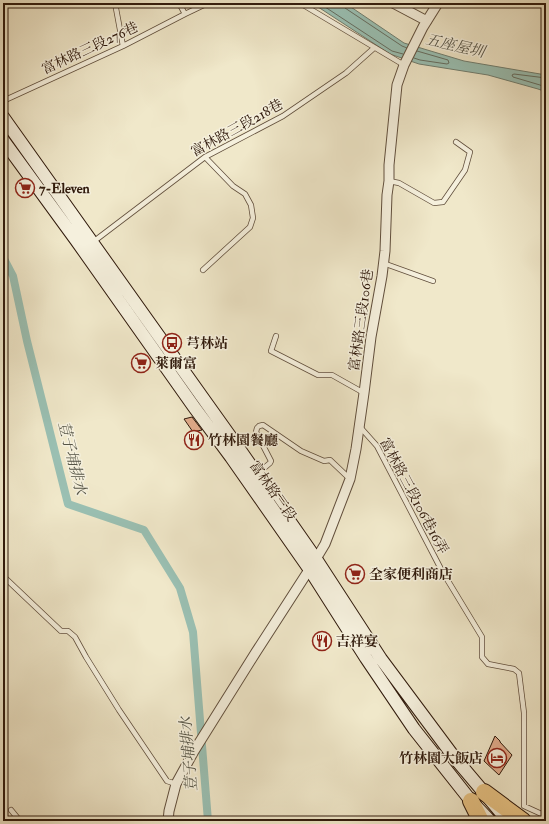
<svg xmlns="http://www.w3.org/2000/svg" width="549" height="824" viewBox="0 0 549 824" font-family="'IM FELL Double Pica','Noto Serif TC',serif">
  <style>
    .water { fill: #9ac0b3; stroke: #707e70 }
    .lines { fill: none; stroke-linecap: round; stroke-linejoin: round }
    .shore { stroke: #656d60; stroke-width: 1 }
    .canal { stroke: #9ac0b3; stroke-width: 8 }
    .building { fill: #e3ad8d; stroke: #301a0c }
    .service-casing { stroke: #604e3c; stroke-width: 6 }
    .minor-casing { stroke: #604e3c; stroke-width: 11 }
    .secondary-casing { stroke: #301a0c; stroke-width: 14 }
    .motorway-casing { stroke: #301a0c; stroke-width: 18 }
    .service { stroke: #f5f0dd; stroke-width: 4.5 }
    .minor { stroke: #f5f0dd; stroke-width: 9 }
    .secondary { stroke: #f5f0dd; stroke-width: 12 }
    .motorway { stroke: #e8c485; stroke-width: 16 }
    .labels { text-anchor: middle; dominant-baseline: central; stroke-width: 3; stroke-linejoin: round; paint-order: stroke }
    .street-label { font-size: 14px; fill: #301a0c; stroke: #f5f0dd }
    .poi-label { font-size: 14px; font-weight: bold; fill: #301a0c; stroke: #f5f0dd; text-anchor: start }
    .water-label { font-size: 15px; font-style: italic; fill: #555446; stroke: #f5f0dd }
  </style>
  <rect width="100%" height="100%" fill="#f0e8ca"/>
  <filter id="stains"><feTurbulence type="fractalNoise" baseFrequency=".005" numOctaves="4"/><feColorMatrix values="0 0 0 0 .2 0 0 0 0 .09 0 0 0 0 .02 0 0 0 .5 -.17"/></filter>
  <radialGradient id="worn" r=".72"><stop offset=".6" stop-color="#630" stop-opacity="0"/><stop offset="1" stop-color="#630" stop-opacity=".3"/></radialGradient>
  <!-- water -->
  <path class="water" d="M312 3H345L404 43 464 61 546 75V92L538 89 488 75 419 64 390 54Z"/>
  <g class="lines">
    <!-- shore -->
    <path class="shore" d="M319 3 392 51 403 54
      M343 3V6L345 8 402 46 407 48
      M414 58 420 60 447 64 449 63 448 60 417 51
      M546 78 514 74 512 75 513 77 540 85 546 88"/>
    <!-- canal -->
    <path class="canal" d="M3 257 13 276 27 341 68 504 144 530 180 588 193 632 208 821"/>
  </g>
  <!-- building -->
  <path class="building" d="M192 417 202 430 193 432 184 419Z
    M495 736 500 741V742L512 755 499 775 484 761Z"/>
  <g class="lines">
    <defs>
      <path id="service" d="M115 3 123 46
        M179 3 185 14
        M300 3 404 65
        M3 101 123 46 185 14 208 3
        M389 181 399 183 434 203 443 202 465 170 470 152 456 142
        M93 242 205 157 283 116 346 73 374 48
        M383 263 433 281
        M203 270 250 227 253 218 251 205 245 194 233 186 205 157
        M276 336 271 351 318 375H332L364 393
        M360 427 377 446 442 571 482 637V657L488 664 514 669 519 673 524 713V806L546 816
        M257 474 270 463 271 461 256 432 257 428 259 426 263 425 301 451 324 461 330 460 350 479
        M3 576 61 631H68L75 637 86 657 119 710 167 781 176 784
        M11 810 20 821"/>
      <path id="minor" d="M393 3 427 21
        M168 821 169 811 176 784 194 751 256 652 316 559 325 544 350 479 356 449 364 393 371 337 382 276 385 251 387 195 389 181V165L397 85 404 65 423 27 438 3"/>
      <path id="secondary" d="M3 117 205 401 240 450 316 559 381 659 454 757 508 821
        M3 140 76 240 194 407 231 457 310 570 366 658 414 729 471 801 490 821"/>
      <path id="motorway" d="M484 792 523 821
        M471 801 481 821"/>
    </defs>
    <!-- service casing -->
    <use href="#service" class="service-casing"/>
    <!-- minor casing -->
    <use href="#minor" class="minor-casing"/>
    <!-- secondary casing -->
    <use href="#secondary" class="secondary-casing"/>
    <!-- motorway casing -->
    <use href="#motorway" class="motorway-casing"/>
    <!-- service -->
    <use href="#service" class="service"/>
    <!-- minor -->
    <use href="#minor" class="minor"/>
    <!-- secondary -->
    <use href="#secondary" class="secondary"/>
    <!-- motorway -->
    <use href="#motorway" class="motorway"/>
  </g>
  <!-- icons -->
  <defs>
    <symbol id="supermarket-ring" viewBox="-11 -11 22 22"><circle r="9.5" fill="#f5f0dd" stroke="#8f2418" stroke-width="1.5"/><path d="M-6-5.5h2.5l.6 2H6L4.5 2H-2.5L-4.4-4H-6ZM-1.5 3.2a1.3 1.3 0 1 0 .1 0ZM3 3.2a1.3 1.3 0 1 0 .1 0Z" fill="#8f2418"/></symbol>
    <symbol id="bus-ring" viewBox="-11 -11 22 22"><circle r="9.5" fill="#f5f0dd" stroke="#8f2418" stroke-width="1.5"/><path d="M-5-6H5V4H4V6H2V4H-2V6H-4V4H-5ZM-3.5-4V0h7V-4ZM-3.5 1.2v1.5H-2V1.2ZM2 1.2v1.5H3.5V1.2Z" fill="#8f2418"/></symbol>
    <symbol id="restaurant-ring" viewBox="-11 -11 22 22"><circle r="9.5" fill="#f5f0dd" stroke="#8f2418" stroke-width="1.5"/><path d="M-5-6h1v4h1v-4h1v4h1v-4h1v5L-1.5 .5V6h-2V.5L-5-1ZM5-6V6H3V1.5H1.5Q1.5-4 5-6Z" fill="#8f2418"/></symbol>
    <symbol id="hotel-ring" viewBox="-11 -11 22 22"><circle r="9.5" fill="#f5f0dd" stroke="#8f2418" stroke-width="1.5"/><path d="M-6-4.5h1.5V1H6V5H4.5V3h-9V5H-6ZM-4 0a1.8 1.8 0 1 1 3.6 0ZM.5 0V-2.5h3Q6-2.5 6 0Z" fill="#8f2418"/></symbol>
  </defs>
  <g fill-rule="evenodd">
    <use href="#supermarket-ring" x="14" y="177" width="22" height="22"/>
    <use href="#bus-ring" x="161" y="332" width="22" height="22"/>
    <use href="#supermarket-ring" x="130" y="352" width="22" height="22"/>
    <use href="#restaurant-ring" x="183" y="429" width="22" height="22"/>
    <use href="#supermarket-ring" x="344" y="563" width="22" height="22"/>
    <use href="#restaurant-ring" x="311" y="630" width="22" height="22"/>
    <use href="#hotel-ring" x="486" y="747" width="22" height="22"/>
  </g>
  <g class="labels">
    <!-- street labels -->
    <g class="street-label">
      <text transform="translate(90 48) rotate(-25)">富林路三段276巷</text>
      <text transform="translate(237 128) rotate(-29)">富林路三段218巷</text>
      <text transform="translate(361 320) rotate(-82)">富林路三段106巷</text>
      <text transform="translate(273 491) rotate(55)">富林路三段</text>
      <text transform="translate(414 496) rotate(62)">富林路三段106巷16弄</text>
    </g>
    <!-- poi labels -->
    <g class="poi-label">
      <text x="39" y="188">7-Eleven</text>
      <text x="186" y="343">芎林站</text>
      <text x="155" y="363">萊爾富</text>
      <text x="208" y="440">竹林園餐廳</text>
      <text x="369" y="574">全家便利商店</text>
      <text x="336" y="641">吉祥宴</text>
      <text x="483" y="758" text-anchor="end">竹林園大飯店</text>
    </g>
    <!-- water labels -->
    <g class="water-label">
      <text transform="translate(455 46) rotate(13)">五座屋圳</text>
      <text transform="translate(72 458) rotate(76)">荳子埔排水</text>
      <text transform="translate(189 754) rotate(-95)">荳子埔排水</text>
    </g>
  </g>
  <!-- margin -->
  <rect width="549" height="824" fill="none" stroke="#f0e8ca" stroke-width="16"/>
  <rect x="4" y="4" width="541" height="816" fill="none" stroke="#301a0c" stroke-width="2"/>
  <rect x="8" y="8" width="533" height="808" fill="none" stroke="#301a0c"/>
  <rect width="100%" height="100%" filter="url(#stains)"/>
  <rect width="100%" height="100%" fill="url(#worn)"/>
</svg>
